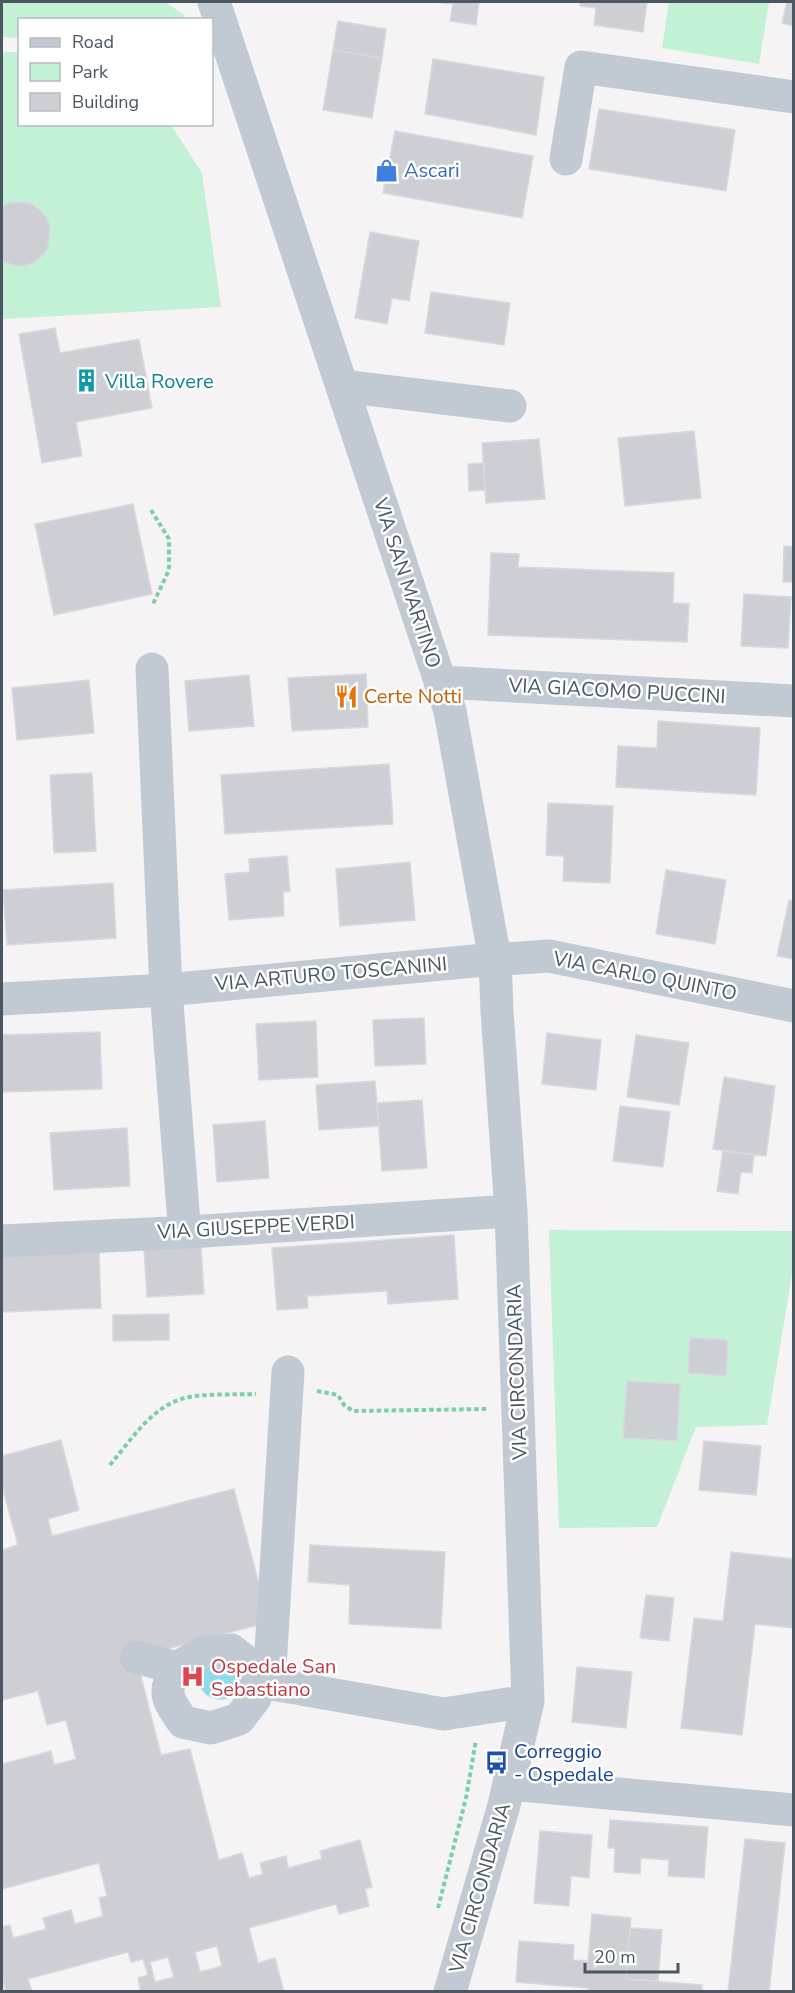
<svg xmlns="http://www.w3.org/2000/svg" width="795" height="1993" viewBox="0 0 795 1993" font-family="'Nunito Sans',sans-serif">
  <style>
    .green { fill: #c3f1d5 }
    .water { fill: #90daee }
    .building { fill: #cdcfd5; stroke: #d7d9de; stroke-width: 1.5; fill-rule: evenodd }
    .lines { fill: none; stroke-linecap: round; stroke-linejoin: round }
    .path { stroke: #7ad0a6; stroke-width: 4; stroke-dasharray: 4.5 3; stroke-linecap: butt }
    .minor { stroke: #c1cad2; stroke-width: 33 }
    .labels { text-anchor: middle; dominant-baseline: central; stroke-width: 5; stroke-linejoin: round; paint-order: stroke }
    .shop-label { font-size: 20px; fill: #366cbe; stroke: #fff; text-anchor: start }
    .culture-label { font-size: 20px; fill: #0d838f; stroke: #fff; text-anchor: start }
    .street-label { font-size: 20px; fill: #4a5661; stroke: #fff }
    .food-label { font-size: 20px; fill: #c56008; stroke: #fff; text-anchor: start }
    .health-label { font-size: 20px; fill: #be3a42; stroke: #fff; text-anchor: start }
    .transit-label { font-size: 20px; fill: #164399; stroke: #fff; text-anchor: start }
  </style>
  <rect width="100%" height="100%" fill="#f5f3f3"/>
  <!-- green -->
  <path class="green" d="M2 2H165L183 14 186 19 20 20 19 38 2 37Z
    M669 2H769L759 64 662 48Z
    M2 52H19L20 124 171 125 202 173 221 307 2 319Z
    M549 1230 793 1231V1268L767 1425 696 1427 657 1527 559 1528Z"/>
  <!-- water -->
  <path class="water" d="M212 1662 235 1670C250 1721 171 1698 212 1662Z"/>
  <!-- building -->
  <path class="building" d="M433 2H479L476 25 450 21 453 4Z
    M580 2H647L643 32 594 25 596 8 580 6Z
    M787 2H794V26L782 23Z
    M338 21 386 29 382 58 333 50Z
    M333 50 382 58 372 118 323 110Z
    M433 59 544 77 536 135 425 114Z
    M599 109 735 130 726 191 589 169Z
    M395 131 533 156 522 218 383 193Z
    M19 202 30 203 39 209 46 217 50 226 48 248 42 256 33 263 23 266 13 265 2 261V207L9 203Z
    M370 232 419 241 409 301 392 298 387 324 355 318Z
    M431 292 510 303 504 345 425 333Z
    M55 328 60 353 139 339 152 408 76 422 82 456 42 463 19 334Z
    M694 431 701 498 625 506 618 438Z
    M539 439 545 499 486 503 482 443Z
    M484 463 485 490 469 491 468 464Z
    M133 504 152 594 54 615 35 524Z
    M784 546 794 547V582H783Z
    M491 553 519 554 518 567 674 573 673 603 689 604 687 642 488 635Z
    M744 594 791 597 788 648 741 646Z
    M366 674 368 727 292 731 288 678Z
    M249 675 254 726 189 731 185 681Z
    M89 680 94 733 17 740 12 688Z
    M658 721 760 728 756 795 616 787 618 746 657 748Z
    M389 764 393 824 225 834 221 775Z
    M92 773 96 851 54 853 50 775Z
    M548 803 613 806 610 883 563 881 564 856 546 855Z
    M287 856 290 891 283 892 284 916 229 920 225 874 250 872 249 859Z
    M410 862 415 920 340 926 336 869Z
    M666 870 726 880 715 944 656 934Z
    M113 883 116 938 7 945 3 890Z
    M789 900 794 901V959L777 956Z
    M424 1018 426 1064 375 1066 373 1020Z
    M316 1021 318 1077 259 1080 256 1024Z
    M100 1032 102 1089 2 1092V1035Z
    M547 1033 601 1040 596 1090 542 1084Z
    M636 1035 689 1043 679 1105 627 1097Z
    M724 1077 775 1086 766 1156 713 1149Z
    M375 1081 379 1126 319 1130 316 1085Z
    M422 1100 427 1168 382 1171 377 1103Z
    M620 1106 670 1112 663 1167 613 1161Z
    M265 1121 269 1178 217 1182 213 1125Z
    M127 1128 130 1186 54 1190 50 1133Z
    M723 1151 754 1155 752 1173 741 1172 738 1194 717 1191Z
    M454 1235 458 1299 388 1304 387 1291 307 1296 308 1308 277 1310 272 1248Z
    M201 1246 204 1294 147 1297 144 1249Z
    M99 1252 101 1308 2 1312V1255Z
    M169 1314V1340L113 1341V1315Z
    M690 1338 728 1340 726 1376 688 1373Z
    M627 1381 680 1384 677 1441 623 1438Z
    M61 1440 79 1510 48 1519 52 1536 234 1489 269 1622 136 1657 161 1755 190 1749 219 1860 242 1853 249 1878 263 1874 260 1863 286 1856 288 1868 322 1859 320 1851 360 1840 372 1887 365 1889 369 1906 339 1914 336 1904 249 1928 258 1963 275 1958 284 1992H141L138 1978 148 1975 143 1959 131 1962 128 1952 28 1979 32 1992H6L2 1978V1927L10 1925 13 1938 46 1929 43 1918 71 1910 75 1924 103 1916 99 1898 107 1896 99 1863 2 1889V1764L51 1751 54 1765 76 1759 66 1720 47 1725 38 1691 2 1700V1550L18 1545 2 1486V1456ZM217 1946 222 1966 200 1972 195 1952ZM168 1957 174 1977 155 1982 150 1962Z
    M704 1441 761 1446 756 1495 699 1490Z
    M310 1545 445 1552 441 1629 349 1624 350 1585 308 1582Z
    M731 1552 794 1559V1628L755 1624 742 1735 681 1728 694 1618 723 1621Z
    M646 1595 674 1598 669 1641 640 1638Z
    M577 1667 632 1672 626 1728 572 1722Z
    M610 1820 708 1827 704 1878 668 1876 669 1860 641 1858 640 1874 614 1872 615 1848H608Z
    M540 1831 592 1835 589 1878 571 1876 569 1906 534 1903Z
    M745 1839 785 1843 769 1992H728Z
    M592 1914 631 1918 626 1979 702 1985V1992H588V1988L516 1982 519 1941 574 1945 573 1960 588 1961Z
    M630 1928 662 1930 658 1981 626 1979Z"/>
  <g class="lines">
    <!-- path -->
    <path class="path" d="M151 510 169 539V570L152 606
      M317 1391 338 1395 344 1405 353 1411 487 1409
      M110 1465C131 1440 152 1406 185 1398 202 1393 237 1395 256 1394
      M438 1908 466 1798 476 1740"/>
    <!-- minor -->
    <path class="minor" d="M214 2 450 711 495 959 497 1011 511 1211 528 1701 504 1805 450 1992
      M566 159 581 67 794 97
      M342 386 510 406
      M152 669 166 990 184 1223
      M440 682 794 701
      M2 999 166 990 474 961 549 956 794 1006
      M2 1241 189 1232 511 1211
      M136 1657 177 1668 204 1652 231 1650 249 1664 255 1681 444 1714 528 1701
      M177 1668C161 1692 168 1700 183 1722L211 1728 239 1719 255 1698V1681
      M269 1684 288 1372
      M509 1784 794 1810"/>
  </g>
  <!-- icons -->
  <defs>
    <symbol id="shop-bare" viewBox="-9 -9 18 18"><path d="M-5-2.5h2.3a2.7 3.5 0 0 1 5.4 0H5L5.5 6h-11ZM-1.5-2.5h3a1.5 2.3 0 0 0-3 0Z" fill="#3f7fe0" stroke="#fff" stroke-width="2.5" paint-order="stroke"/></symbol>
    <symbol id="building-bare" viewBox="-9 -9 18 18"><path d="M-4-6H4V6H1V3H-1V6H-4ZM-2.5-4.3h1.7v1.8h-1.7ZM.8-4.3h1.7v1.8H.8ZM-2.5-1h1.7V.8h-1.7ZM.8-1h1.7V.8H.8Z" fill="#0f9aa8" stroke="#fff" stroke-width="2.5" paint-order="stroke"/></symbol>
    <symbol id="restaurant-bare" viewBox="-9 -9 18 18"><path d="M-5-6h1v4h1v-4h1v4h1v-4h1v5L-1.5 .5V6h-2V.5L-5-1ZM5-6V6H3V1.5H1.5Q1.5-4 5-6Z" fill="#e8710a" stroke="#fff" stroke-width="2.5" paint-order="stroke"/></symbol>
    <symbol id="hospital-bare" viewBox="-9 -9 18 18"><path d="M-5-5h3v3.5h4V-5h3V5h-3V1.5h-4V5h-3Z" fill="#e0444e" stroke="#fff" stroke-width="2.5" paint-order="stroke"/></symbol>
    <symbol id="bus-bare" viewBox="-9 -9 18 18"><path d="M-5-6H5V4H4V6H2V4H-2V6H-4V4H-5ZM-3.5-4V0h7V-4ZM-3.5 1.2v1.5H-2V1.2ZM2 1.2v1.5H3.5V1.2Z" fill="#1a4fb4" stroke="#fff" stroke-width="2.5" paint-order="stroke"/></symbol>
  </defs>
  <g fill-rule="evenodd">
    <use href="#shop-bare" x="370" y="154" width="33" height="33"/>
    <use href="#building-bare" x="70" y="364" width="33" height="33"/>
    <use href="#restaurant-bare" x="330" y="680" width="33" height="33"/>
    <use href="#hospital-bare" x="176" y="1660" width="33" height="33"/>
    <use href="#bus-bare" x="480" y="1746" width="33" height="33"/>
  </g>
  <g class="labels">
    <!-- shop labels -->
    <g class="shop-label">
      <text x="404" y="170">Ascari</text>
    </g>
    <!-- culture labels -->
    <g class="culture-label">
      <text x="105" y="381">Villa Rovere</text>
    </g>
    <!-- street labels -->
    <g class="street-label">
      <text transform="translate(407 583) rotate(72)">VIA SAN MARTINO</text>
      <text transform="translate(617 691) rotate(3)">VIA GIACOMO PUCCINI</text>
      <text transform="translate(331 974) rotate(-5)">VIA ARTURO TOSCANINI</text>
      <text transform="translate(645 976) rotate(11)">VIA CARLO QUINTO</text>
      <text transform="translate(256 1227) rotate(-3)">VIA GIUSEPPE VERDI</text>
      <text transform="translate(517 1372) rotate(-92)">VIA CIRCONDARIA</text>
      <text transform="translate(480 1888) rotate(-74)">VIA CIRCONDARIA</text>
    </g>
    <!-- food labels -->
    <g class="food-label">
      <text x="364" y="696">Certe Notti</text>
    </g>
    <!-- health labels -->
    <g class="health-label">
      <text x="211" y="1666">Ospedale San<tspan x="211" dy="23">Sebastiano</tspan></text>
    </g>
    <!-- transit labels -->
    <g class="transit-label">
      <text x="514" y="1751">Correggio<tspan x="514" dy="23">- Ospedale</tspan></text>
    </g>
  </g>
  <!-- border -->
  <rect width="795" height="1993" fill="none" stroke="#4a5661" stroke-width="6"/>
  <!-- legend -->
  <rect x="18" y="18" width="195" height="108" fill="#ffffff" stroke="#b7bbc0" stroke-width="1.5"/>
  <rect x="30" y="38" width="30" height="9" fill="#c1cad2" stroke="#b7bbc0" stroke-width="1.5"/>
  <text x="72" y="48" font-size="18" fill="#4a5661">Road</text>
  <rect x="30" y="63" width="30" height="18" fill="#c3f1d5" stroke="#b7bbc0" stroke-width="1.5"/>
  <text x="72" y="78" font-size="18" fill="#4a5661">Park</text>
  <rect x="30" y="93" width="30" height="18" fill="#cdcfd5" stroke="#b7bbc0" stroke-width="1.5"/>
  <text x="72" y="108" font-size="18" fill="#4a5661">Building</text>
  <!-- scale -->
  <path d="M585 1963v9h93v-9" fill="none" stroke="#4a5661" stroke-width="3"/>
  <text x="594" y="1963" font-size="18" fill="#4a5661" stroke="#ffffff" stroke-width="4.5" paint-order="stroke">20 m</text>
</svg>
